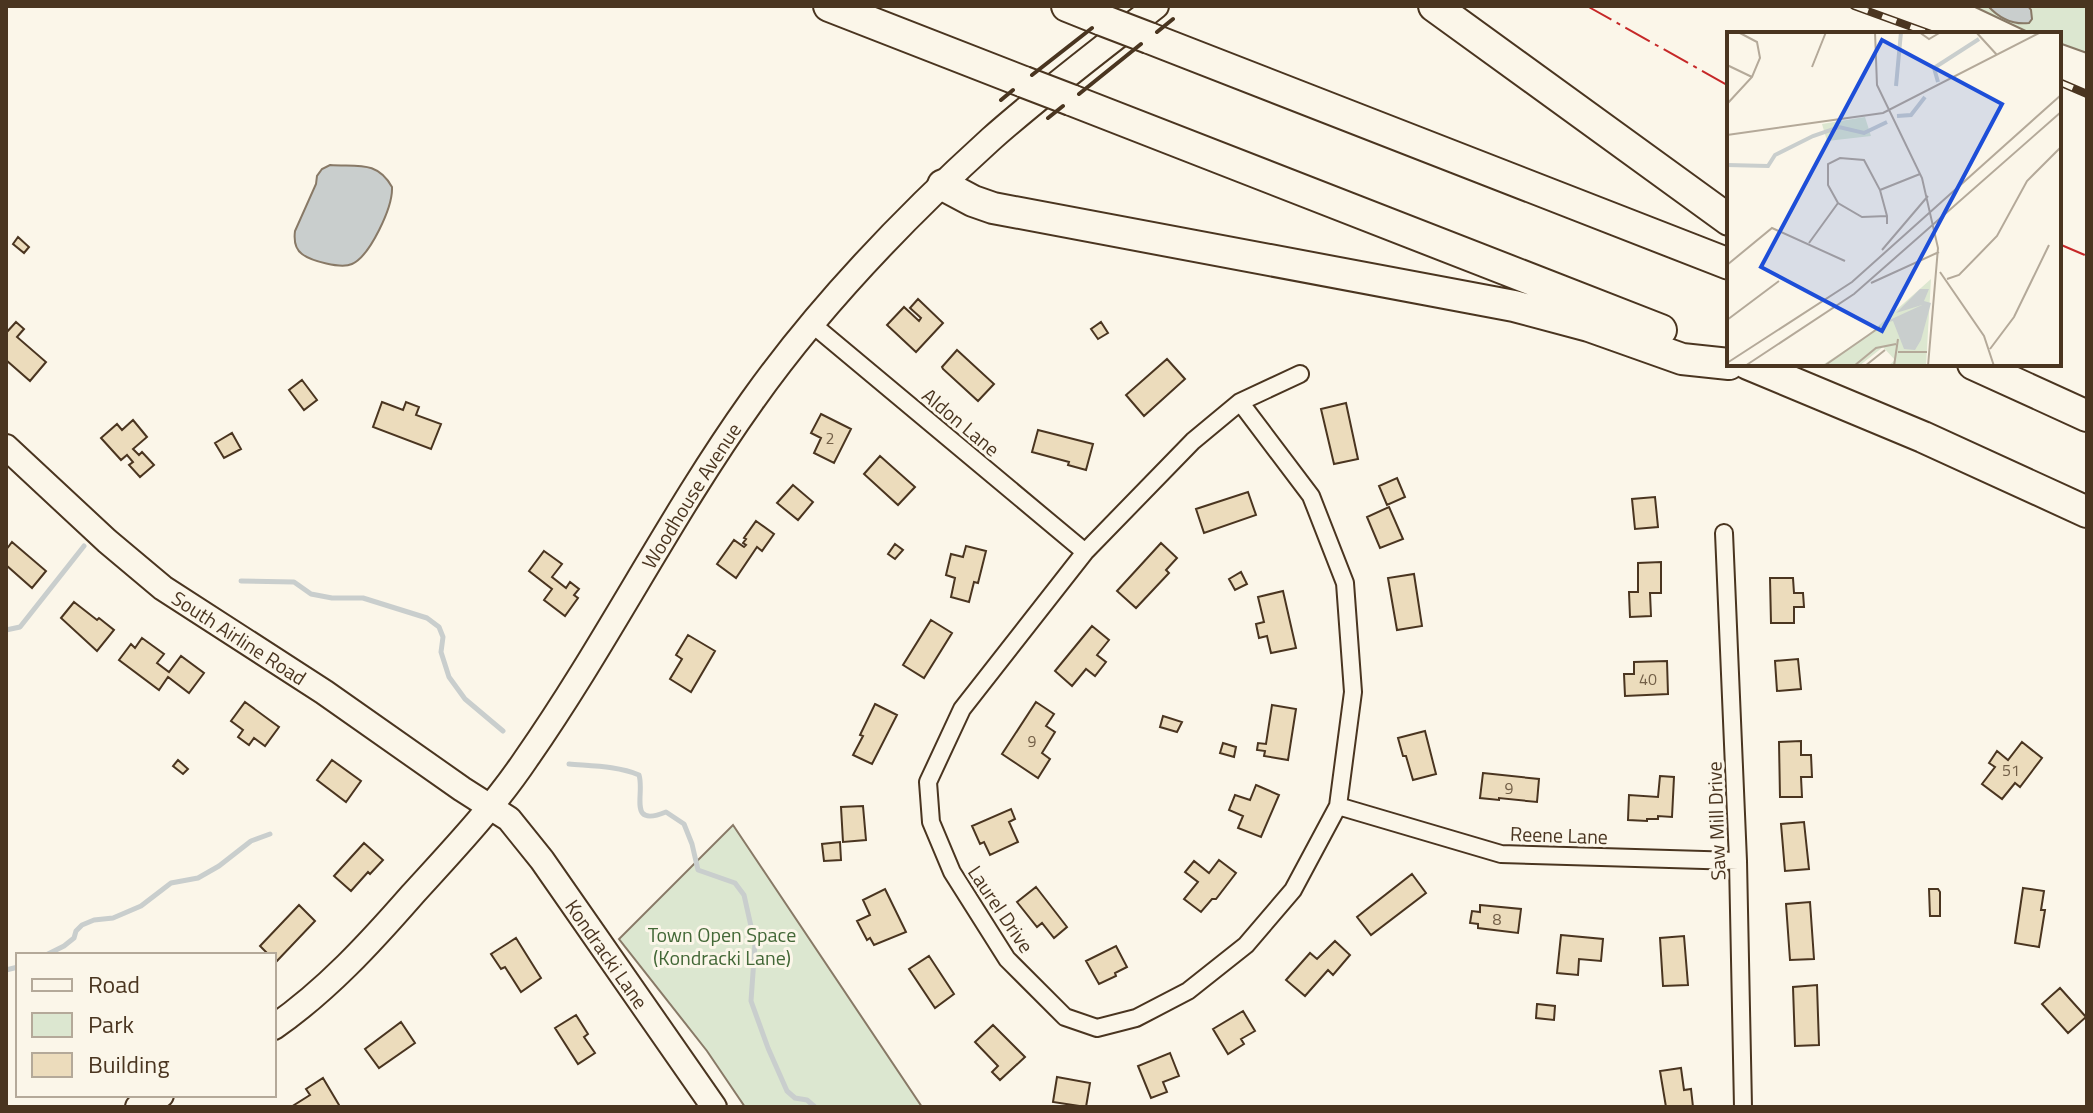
<svg xmlns="http://www.w3.org/2000/svg" width="2093" height="1113" viewBox="0 0 2093 1113" font-family="'Titillium Web',sans-serif">
  <style>
    .green { fill: #dce7d0; stroke: #887966; stroke-width: 2 }
    .water { fill: #c9cecd; stroke: #887966; stroke-width: 2 }
    .lines { fill: none; stroke-linecap: round; stroke-linejoin: round }
    .stream { stroke: #c9cecd; stroke-width: 5 }
    .building { fill: #ecdcbc; stroke: #4a3520; stroke-width: 2 }
    .minor-casing { stroke: #4a3520; stroke-width: 20 }
    .secondary-casing { stroke: #4a3520; stroke-width: 28 }
    .motorway-casing { stroke: #4a3520; stroke-width: 34 }
    .minor { stroke: #fbf6e9; stroke-width: 16 }
    .secondary { stroke: #fbf6e9; stroke-width: 24 }
    .motorway { stroke: #fbf6e9; stroke-width: 30 }
    .rail-casing { stroke: #4a3520; stroke-width: 8 }
    .rail { stroke: #fbf6e9; stroke-width: 5; stroke-dasharray: 15; stroke-linecap: butt }
    .motorway-bridge-casing { stroke: #4a3520; stroke-width: 34; stroke-linecap: butt }
    .motorway-bridge { stroke: #fbf6e9; stroke-width: 30 }
    .wall { stroke: #4a3520; stroke-width: 4 }
    .power { stroke: #c62828; stroke-width: 2; stroke-dasharray: 28 6 4 6; stroke-linecap: butt }
    .labels { text-anchor: middle; dominant-baseline: central; stroke-width: 6; stroke-linejoin: round; paint-order: stroke }
    .number-label { font-size: 16px; fill: #725f47 }
    .street-label { font-size: 20px; fill: #4a3520; stroke: #fbf6e9 }
    .park-label { font-size: 20px; fill: #436837; stroke: #fbf6e9 }
    .inset-river { fill: none; stroke: #c9cecd; stroke-width: 4 }
    .inset-road { fill: none; stroke: #b4a999; stroke-width: 2 }
    .view { fill: #1d4ed8; fill-opacity: 0.15; stroke: #1d4ed8; stroke-width: 4 }
    .inset-edge { fill: none; stroke: #4a3520; stroke-width: 4 }
  </style>
  <rect width="100%" height="100%" fill="#fbf6e9"/>
  <!-- green -->
  <path class="green" d="M1973 6H2087V53L2059 43V34H2032Z
    M733 825 922 1107H745L707 1051 619 939Z"/>
  <!-- water -->
  <path class="water" d="M1988 6H2028L2031 10 2032 19 2029 23C2013 25 1999 18 1988 6Z
    M330 165C357 167 377 160 392 187 393 207 370 256 352 264 341 269 311 261 302 254 295 249 294 239 295 231L316 184 317 176 322 169Z"/>
  <g class="lines">
    <!-- stream -->
    <path class="stream" d="M241 581 294 582 311 594 332 598H363L427 618 439 627 443 637 441 652 449 677 465 699 503 731
      M6 630 20 627 84 546
      M569 764C592 766 618 766 639 775 645 794 627 828 666 812L684 824 692 844 698 870 735 883 744 895 755 944 751 1001 768 1048 787 1091 795 1098 807 1100 815 1107
      M46 955 64 946 74 938 76 931 82 925 94 920 113 918 141 906 171 883 198 878 219 866 251 841 270 834
      M6 970 18 967"/>
  </g>
  <!-- building -->
  <path class="building" d="M18 237 29 247 24 253 13 244Z
    M918 299 943 323 916 352 887 325 904 307 919 321 921 318 910 308Z
    M16 322 24 329 17 337 46 362 30 381 6 360V333Z
    M1101 322 1108 333 1098 339 1091 329Z
    M957 350 994 384 978 401 943 369 942 367Z
    M1167 359 1185 379 1144 416 1126 395Z
    M302 380 317 400 304 410 289 390Z
    M382 402 403 410 406 402 419 407 416 415 441 424 431 449 373 427Z
    M1346 403 1358 459 1334 464 1321 409Z
    M821 414 851 429 834 463 814 453 821 438 811 433Z
    M133 420 147 437 133 449 139 455 142 452 154 465 140 477 129 465 133 462 127 455 121 460 101 438 117 424 122 430Z
    M1038 430 1093 444 1086 470 1068 465 1069 462 1032 452Z
    M232 433 241 449 224 458 215 443Z
    M880 456 915 487 898 505 864 474Z
    M1397 478 1405 497 1387 505 1379 486Z
    M793 485 813 502 798 520 777 503Z
    M1248 492 1256 515 1204 533 1196 509Z
    M1655 497 1658 527 1635 529 1632 499Z
    M1389 507 1403 539 1380 548 1367 517Z
    M756 521 774 534 762 551 757 547 736 578 717 564 734 540 744 547 746 545 743 543 746 539 744 538Z
    M12 542 46 571 32 588 6 565V550Z
    M1161 543 1177 558 1166 570 1169 573 1136 608 1117 591Z
    M895 544 903 550 895 559 888 554Z
    M966 546 986 551 978 583 974 582 969 602 951 597 955 578 946 575 951 554 963 557Z
    M544 551 562 564 552 577 566 588 570 582 579 589 574 595 578 598 565 616 544 600 552 589 529 571Z
    M1661 562V593H1650L1651 616 1630 617 1629 592H1638V563Z
    M1241 572 1247 584 1235 590 1229 579Z
    M1414 574 1422 626 1397 630 1388 578Z
    M1770 578H1793L1794 593H1803L1804 607H1794V623H1771Z
    M1283 591 1296 648 1271 653 1267 636 1259 638 1256 624 1264 622 1258 597Z
    M74 602 97 620 99 618 114 630 97 651 61 618Z
    M931 620 952 633 924 678 903 665Z
    M1092 626 1109 640 1097 655 1106 662 1095 676 1086 669 1072 686 1055 671Z
    M688 635 715 651 691 692 670 679 682 659 676 655Z
    M142 638 164 654 157 663 169 672 181 656 204 673 189 693 168 677 159 690 119 660 131 644 135 648Z
    M1798 659 1801 689 1777 691 1775 661Z
    M1667 661 1668 694 1625 696 1624 674H1634V662Z
    M245 702 279 727 265 746 254 738 249 745 238 737 243 730 231 721Z
    M1036 702 1054 714 1046 726 1055 732 1042 753 1050 759 1038 778 1002 754Z
    M875 704 897 715 872 764 853 755 863 736 860 735Z
    M1272 705 1296 709 1288 760 1264 756 1265 751 1257 750 1258 743 1266 744Z
    M1163 716 1182 722 1177 732 1160 727Z
    M1425 731 1436 774 1413 780 1406 756H1403L1398 738Z
    M1801 741V755H1811L1812 777H1801L1802 797H1780L1779 742Z
    M2022 742 2042 758 2020 787 2015 783 2002 799 1982 784 1995 767 1989 763 1997 751 2008 760Z
    M1223 743 1236 747 1234 757 1220 753Z
    M178 760 188 769 183 774 173 766Z
    M332 760 361 781 346 802 317 780Z
    M1483 773 1539 779 1537 802 1499 798V800L1480 798Z
    M1660 776 1674 777 1672 817 1658 816V819H1647V821L1628 820 1629 795 1658 797Z
    M1256 785 1279 795 1261 837 1238 828 1243 816 1229 810 1235 795 1250 800Z
    M863 806 866 840 843 842 841 807Z
    M1011 809 1015 819 1009 822 1018 842 990 855 984 842 980 844 972 826Z
    M1804 822 1809 869 1785 871 1781 824Z
    M840 842 841 860 824 861 822 844Z
    M364 843 383 860 370 874 368 872 351 891 334 876Z
    M1219 860 1236 873 1216 899H1212L1201 912 1184 899 1198 882 1185 872 1194 861 1209 873Z
    M1412 874 1426 893 1371 935 1357 917Z
    M1036 887 1067 927 1054 938 1042 923 1037 927 1017 902Z
    M2023 888 2044 891 2041 910H2045L2039 947 2015 943Z
    M885 889 906 932 874 945 870 938 867 940 857 921 870 915 863 900Z
    M1929 889H1938L1940 892V916H1930Z
    M1810 902 1814 959 1790 960 1786 904Z
    M299 905 315 921 276 962 274 955H269L260 946Z
    M1480 905 1521 909 1518 933 1478 928V924L1470 923 1472 911 1480 912Z
    M1561 935 1603 939 1601 961 1579 959 1578 975 1557 973Z
    M1684 936 1688 985 1663 986 1660 938Z
    M516 938 541 978 521 992 505 967 501 969 491 954Z
    M1335 941 1350 955 1333 975 1328 970 1305 996 1286 980 1310 953 1317 959Z
    M1116 946 1127 967 1115 973 1116 976 1099 984 1086 961Z
    M929 956 954 994 935 1008 909 969Z
    M1817 985 1819 1045 1795 1046 1793 987Z
    M2060 988 2086 1017 2068 1033 2042 1004Z
    M1537 1004 1555 1006 1554 1020 1536 1018Z
    M1243 1011 1255 1031 1241 1039 1244 1044 1228 1054 1213 1029Z
    M576 1015 588 1034 584 1037 595 1053 578 1064 555 1028Z
    M401 1022 415 1043 379 1068 365 1049Z
    M993 1025 1025 1057 1000 1080 992 1072 998 1066 975 1042Z
    M1170 1053 1179 1076 1163 1082 1167 1092 1151 1098 1138 1066Z
    M1681 1068 1684 1090 1691 1089 1693 1107H1666L1660 1071Z
    M1057 1077 1090 1083 1086 1107 1053 1102Z
    M323 1078 339 1105 336 1107H291L310 1095 306 1089Z"/>
  <g class="lines">
    <defs>
      <path id="minor" d="M812 324 1085 552
        M1240 402 1311 496 1345 583 1353 692 1338 806 1293 890 1246 945 1188 991 1136 1018 1097 1028 1065 1017 1007 959 952 872 931 822 928 782 962 709 1085 552 1193 441 1240 402 1300 374
        M1724 533 1738 861 1743 1107
        M1338 806 1501 854 1738 861"/>
      <g id="secondary">
        <path id="s1" d="M6 447 107 541 163 588 324 692 462 789 509 819 542 860 714 1107"/>
        <path id="s2" d="M274 1027C327 990 370 943 412 895 452 851 493 808 526 759 607 643 670 516 752 401 820 305 904 218 991 139 1044 92 1100 50 1156 6"/>
        <path d="M138 1107 161 1095"/>
      </g>
      <path id="motorway" d="M829 6 1024 82
        M1067 6 1102 20
        M1434 6 1729 220
        M1149 38 1729 264
        M1071 100 1661 330
        M943 185 973 201 993 208 1514 306 1589 326 1682 359 1729 364
        M1748 364 1923 437 2087 512
        M1973 364 2087 416"/>
    </defs>
    <!-- minor casing -->
    <use href="#minor" class="minor-casing"/>
    <!-- secondary casing -->
    <use href="#secondary" class="secondary-casing"/>
    <!-- motorway casing -->
    <use href="#motorway" class="motorway-casing"/>
    <!-- minor -->
    <use href="#minor" class="minor"/>
    <!-- secondary -->
    <use href="#secondary" class="secondary"/>
    <!-- motorway -->
    <use href="#motorway" class="motorway"/>
    <defs>
      <path id="rail" d="M1854 6 1931 34
        M2059 82 2087 94"/>
    </defs>
    <!-- rail casing -->
    <use href="#rail" class="rail-casing"/>
    <!-- rail -->
    <use href="#rail" class="rail"/>
    <defs>
      <path id="motorway-bridge" d="M1102 20 1149 38
        M1024 82 1071 100"/>
    </defs>
    <!-- motorway-bridge casing -->
    <use href="#motorway-bridge" class="motorway-bridge-casing"/>
    <!-- motorway-bridge -->
    <use href="#motorway-bridge" class="motorway-bridge"/>
    <!-- wall -->
    <path class="wall" d="M1157 32 1173 19
      M1032 75 1092 28
      M1079 94 1141 44
      M1001 100 1013 90
      M1048 118 1063 106"/>
    <!-- power -->
    <path class="power" d="M1587 6 1729 86
      M2059 244 2087 256"/>
  </g>
  <g class="labels">
    <!-- number labels -->
    <g class="number-label">
      <text x="830" y="438">2</text>
      <text x="1648" y="679">40</text>
      <text x="1032" y="741">9</text>
      <text x="2011" y="770">51</text>
      <text x="1509" y="788">9</text>
      <text x="1497" y="919">8</text>
    </g>
    <!-- street labels -->
    <g class="street-label">
      <text transform="translate(961 422) rotate(40)">Aldon Lane</text>
      <text stroke="none"><textPath href="#s2" startOffset="680">Woodhouse Avenue</textPath></text>
      <text stroke="none"><textPath href="#s1" startOffset="302">South Airline Road</textPath></text>
      <text transform="translate(1716 821) rotate(-92)">Saw Mill Drive</text>
      <text transform="translate(1559 835) rotate(2)">Reene Lane</text>
      <text transform="translate(1001 909) rotate(56)">Laurel Drive</text>
      <text stroke="none"><textPath href="#s1" startOffset="794">Kondracki Lane</textPath></text>
    </g>
    <!-- park labels -->
    <g class="park-label">
      <text x="722" y="934">Town Open Space<tspan x="722" dy="23">(Kondracki Lane)</tspan></text>
    </g>
  </g>
  <!-- overview -->
  <g transform="translate(1727 32)">
    <rect width="334" height="334" fill="#fbf6e9"/>
    <path d="M138 85 144 104 100 109 95 92ZM204 247 199 334H161L168 328 156 315 132 334H94L140 304Z" fill="#dce7d0"/>
    <path d="M193 257H202L197 269 204 271 194 308 188 318 177 317 166 289 156 291 195 273 169 281Z" fill="#c9cecd"/>
    <path class="inset-river" d="M211 50 207 36 252 7M169 54 174 0M170 84 184 83 198 65M0 133 41 134 48 123 86 104 112 95 137 101 160 90"/>
    <path class="inset-road" d="M148 0 150 53 195 146 211 216 201 334M192 0 202 7 214 0M249 0 270 23M0 33 25 45M85 35 99 0M0 72 25 45 33 26 30 10 11 0M0 103 156 81 314 0M153 158 193 142M160 192V184L153 158 137 128 113 126 101 132V153L111 171 135 185 160 184M82 211 111 171M155 218 201 164M0 233 45 196 118 229M213 240 257 304 267 334M220 247 232 243 270 204 300 149 334 115M144 251 212 220M0 288 52 249M263 317 287 285 322 213M171 320H200M0 331 125 250 334 63M18 334 127 262 334 80M97 334 153 295M127 334 149 316 169 312M138 334 158 318M167 334 171 307"/>
    <path class="view" d="M155 8 275 72 155 299 34 235Z"/>
    <rect width="334" height="334" class="inset-edge"/>
  </g>
  <!-- border -->
  <rect width="2093" height="1113" fill="none" stroke="#4a3520" stroke-width="16"/>
  <!-- legend -->
  <rect x="16" y="953" width="260" height="144" fill="#fbf6e9" stroke="#b4a999" stroke-width="2"/>
  <rect x="32" y="979" width="40" height="12" fill="#fbf6e9" stroke="#b4a999" stroke-width="2"/>
  <text x="88" y="993" font-size="24" fill="#4a3520">Road</text>
  <rect x="32" y="1013" width="40" height="24" fill="#dce7d0" stroke="#b4a999" stroke-width="2"/>
  <text x="88" y="1033" font-size="24" fill="#4a3520">Park</text>
  <rect x="32" y="1053" width="40" height="24" fill="#ecdcbc" stroke="#b4a999" stroke-width="2"/>
  <text x="88" y="1073" font-size="24" fill="#4a3520">Building</text>
</svg>
